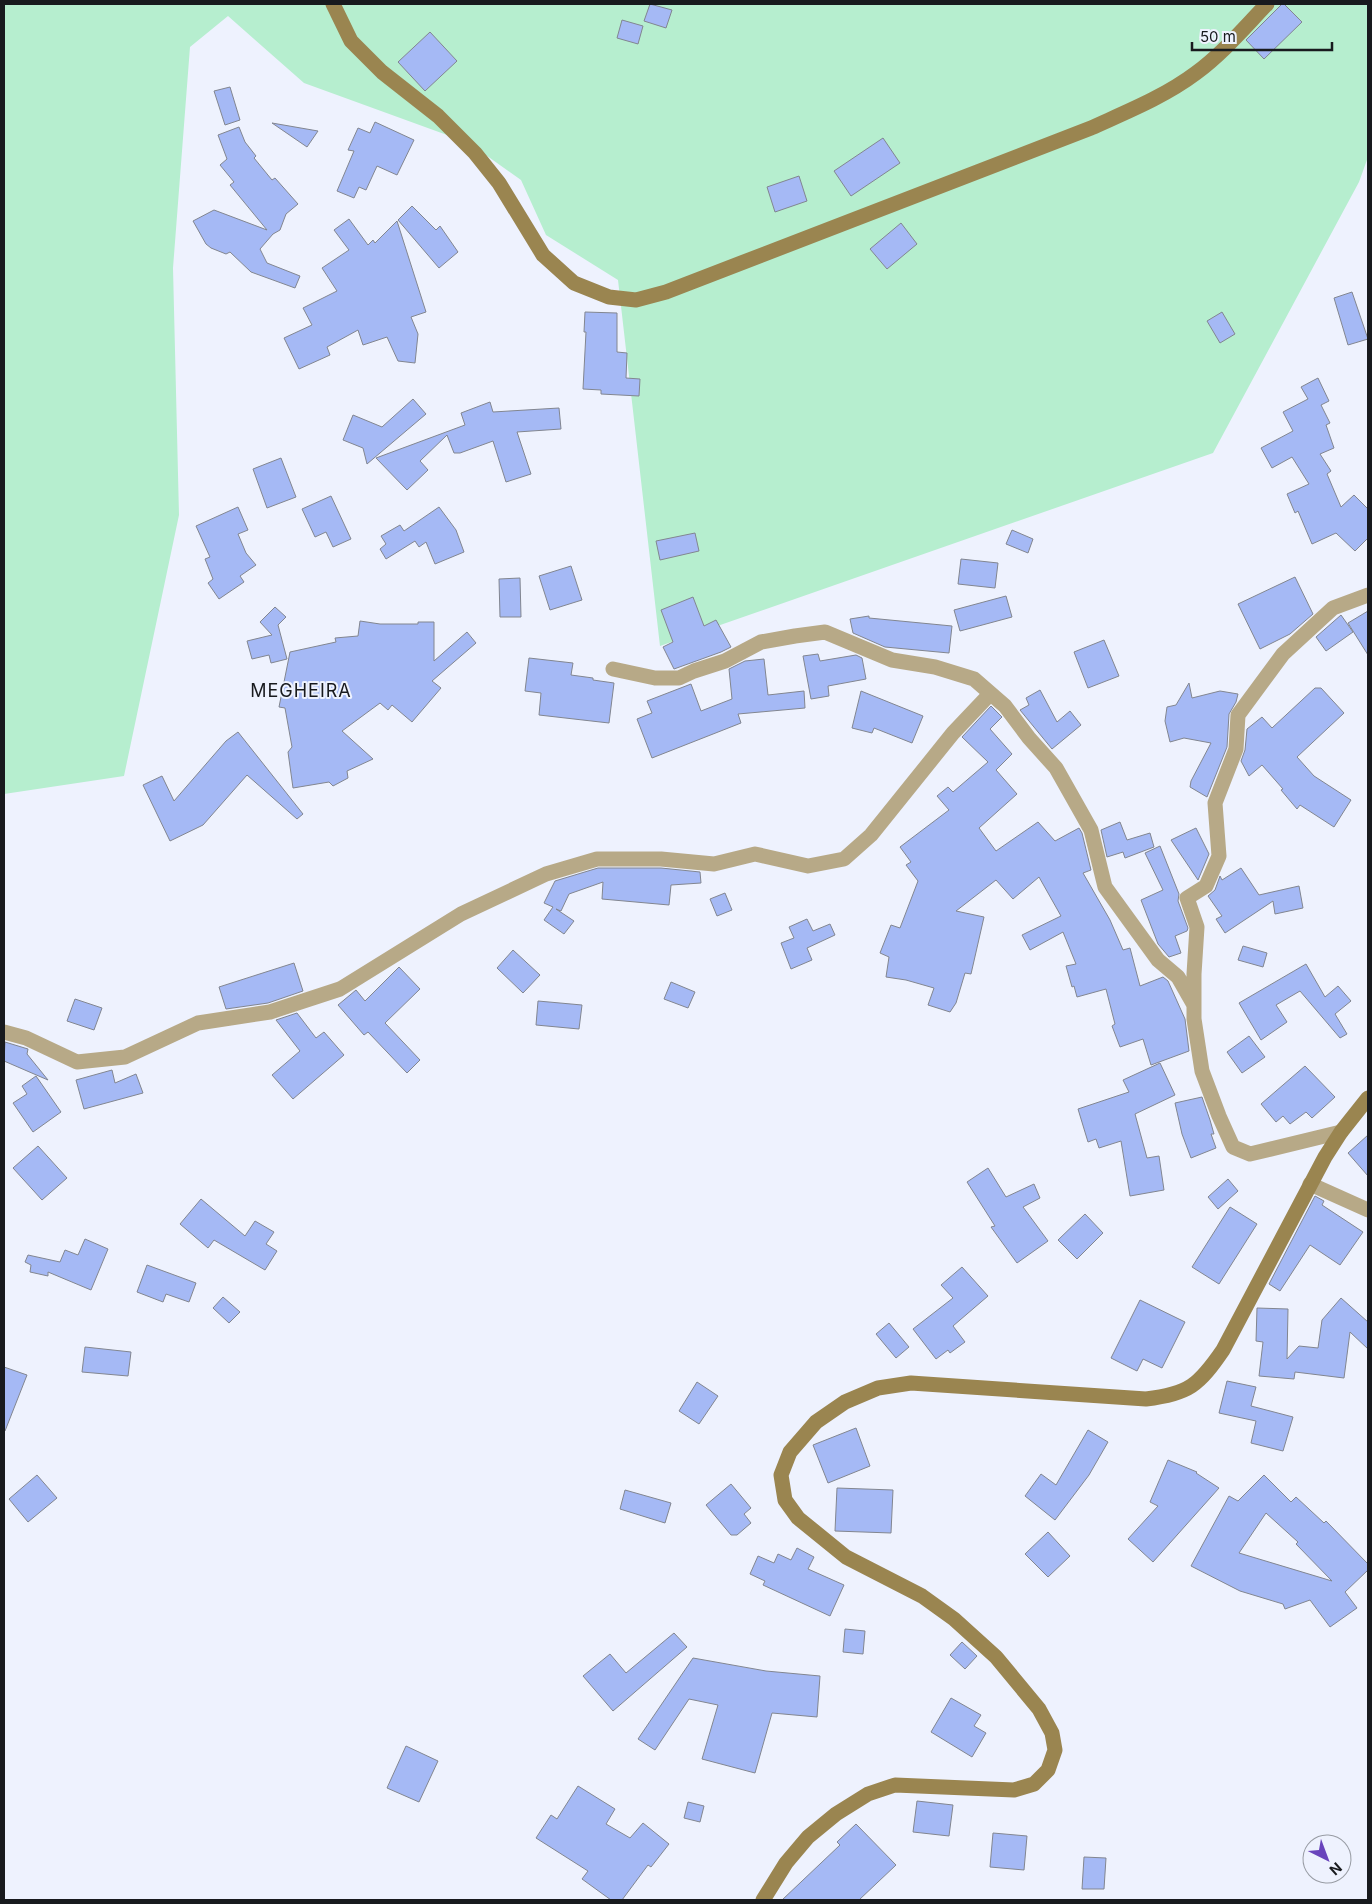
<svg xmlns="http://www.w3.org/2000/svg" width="1372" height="1904" viewBox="0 0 1372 1904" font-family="Inter,sans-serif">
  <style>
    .green { fill: #b6eecf }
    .building { fill: #a5b9f5; stroke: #828690; fill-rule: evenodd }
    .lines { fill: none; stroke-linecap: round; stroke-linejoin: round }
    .street { stroke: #b7a987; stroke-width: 15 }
    .secondary { stroke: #9a8550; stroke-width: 15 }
    .labels { text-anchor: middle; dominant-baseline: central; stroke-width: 4; stroke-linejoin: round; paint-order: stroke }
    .quarter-label { font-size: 18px; letter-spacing: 1px; fill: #181a1e; stroke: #eef2fe }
  </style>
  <rect width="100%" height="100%" fill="#eef2fe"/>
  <!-- green -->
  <path class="green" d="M4 4H1368V157L1359 182 1213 453 660 646 618 280 546 235 521 180 469 143 304 83 228 16 190 47 173 268 179 515 124 776 4 794Z"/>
  <!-- building -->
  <path class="building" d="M650 4 672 10 666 28 644 21Z
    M1282 4H1284L1302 22 1264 59 1246 40Z
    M622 20 643 26 638 44 617 38Z
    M430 32 457 61 425 91 398 62Z
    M230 87 240 120 225 125 214 91Z
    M375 122 414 140 397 175 377 166 366 190 359 187 354 198 337 191 354 151 348 150 358 128 370 133Z
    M272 123 318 131 307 147Z
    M239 127 245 142 256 156 254 158 272 180 275 178 298 204 286 214 280 230 273 234 260 249 267 263 300 276 295 288 251 272 230 252 226 254 211 248 206 244 193 221 214 210 267 230 230 185 234 182 220 165 227 159 218 135Z
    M883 138 900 163 851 196 834 171Z
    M799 176 807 201 775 212 767 187Z
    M412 206 436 230 440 226 458 252 439 268 398 220Z
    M349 219 368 245 373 240 375 243 397 221 426 312 411 317 418 334 415 363 398 361 387 337 363 345 358 330 327 347 330 355 299 369 284 338 312 325 303 308 337 291 322 268 349 250 334 230Z
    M901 223 917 244 887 269 870 249Z
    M1352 292 1368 339 1348 345 1334 298Z
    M585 312 617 313V352L627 353 626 378 640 379 639 396 601 394V390L583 389 586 332H584Z
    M1222 312 1235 334 1220 343 1207 321Z
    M1318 378 1329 401 1321 405 1330 423 1326 425 1334 448 1320 454 1331 471 1327 474 1341 507 1354 495 1368 509V538L1355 551 1336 533 1312 544 1298 511 1295 513 1287 494 1309 484 1292 457 1272 468 1261 448 1293 431 1283 412 1308 399 1301 387Z
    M413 399 426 414 367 464 363 448 343 440 353 415 382 427Z
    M490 402 493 412 559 408 561 429 517 432 531 474 506 482 493 441 460 453H454L447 435 420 461 428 470 407 490 376 458 465 425 461 413Z
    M281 458 296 497 267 508 253 469Z
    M331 496 351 539 333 547 326 532 315 537 302 509Z
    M238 507 248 530 238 534 246 553 256 565 240 576 244 582 219 599 208 583 213 579 205 559 210 557 196 526Z
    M439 507 456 530 464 552 435 564 426 542 419 547 415 541 386 559 380 549 386 544 381 536 400 525 404 531Z
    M1012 530 1033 539 1028 553 1006 544Z
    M695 533 699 551 660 560 656 541Z
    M961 559 998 563 995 588 958 584Z
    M571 566 582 600 550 610 539 576Z
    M1295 577 1313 614 1290 634 1260 649 1238 604Z
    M520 578 521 617H500L499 579Z
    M1006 596 1012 617 960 631 954 610Z
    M693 597 704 626 716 620 731 647 721 652 674 669 663 647 673 642 661 610Z
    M275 607 286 617 278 625 287 659 271 663 269 655 252 659 247 641 272 635 260 622Z
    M1368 611V655L1348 623Z
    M1341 615 1353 632 1326 651 1316 637Z
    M869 616V618L952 626 949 653 885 647 853 633 850 619Z
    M360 621 380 624H418V622H434V661L467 632 476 643 432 681 441 688 412 722 392 705 388 710 380 703 342 731 373 759 347 771 348 778 333 786 329 782 293 788 288 752 292 747 285 708 279 707 290 652 336 642 335 638 358 636Z
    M1104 640 1119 676 1088 688 1074 652Z
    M818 654 820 661 856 655 862 658 866 679 828 686 829 696 811 699 803 656Z
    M529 658 573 663 571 675 593 678V680L614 683 609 723 539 715 541 693 525 691Z
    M764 659 768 695 804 691 805 708 738 714 741 723 652 758 637 719 652 713 647 701 691 684 701 711 732 699 729 669 745 661Z
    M1189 683 1192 698 1220 691 1238 694 1236 702 1229 714 1227 747 1207 797 1190 787 1191 781 1211 743 1184 738 1170 742 1165 721 1167 707 1176 705Z
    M1315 688H1321L1344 713 1297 757 1314 776 1351 800 1334 827 1300 805 1297 809 1281 790 1283 789 1262 765 1249 776 1241 761 1245 750 1247 729 1262 717 1272 728Z
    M1040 690 1057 722 1070 711 1081 725 1052 749 1020 710 1029 705 1026 698Z
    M861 691 923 716 912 743 874 728 872 733 852 728Z
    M991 706 1002 717 990 729 1012 754 996 770 1017 794 979 828 996 851 1038 822 1055 841 1079 828 1082 833 1091 870 1083 873 1110 920 1123 950 1130 948 1140 986 1163 977 1168 981 1185 1019 1189 1051 1151 1065 1143 1039 1120 1047 1112 1026 1115 1024 1106 989 1077 997 1074 986 1072 987 1066 966 1076 964 1063 932 1030 950 1022 935 1061 916 1039 877 1013 899 996 880 956 911 984 917 971 974 965 973 956 1003 950 1012 928 1005 934 988 906 980 886 977 889 957 880 953 891 925 900 928 918 881 906 865 911 862 900 847 949 810 937 796 948 787 953 792 988 762 962 737Z
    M238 732 303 814 297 819 247 775 203 825 170 841 143 785 162 776 174 801 226 741Z
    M1120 822 1127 840 1150 833 1154 847 1125 858 1123 852 1107 857 1101 830Z
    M1196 828 1209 854 1198 880 1171 840Z
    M1160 846 1179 894 1178 901 1188 928 1187 931 1175 936 1181 953 1169 957 1158 944 1141 900 1163 890 1145 853Z
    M598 868H661L700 872 701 883 671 885 669 905 602 899 603 882 569 894 561 911 556 909 574 921 564 934 544 920 553 907 544 903 555 881Z
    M1241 868 1259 895 1299 886 1303 908 1275 914 1273 901 1225 933 1216 919 1222 916 1208 896 1215 890 1220 876 1222 880Z
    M725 893 732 910 717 916 710 899Z
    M807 919 813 931 830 924 835 935 807 948 812 960 791 969 781 943 794 938 789 927Z
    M1243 946 1267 953 1263 967 1238 960Z
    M513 950 540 975 523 993 497 968Z
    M294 963 303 991 268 1003 226 1009 219 987Z
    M1306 964 1325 997 1338 986 1351 1001 1335 1014 1347 1034 1340 1038 1300 991 1276 1005 1287 1022 1261 1040 1239 1003Z
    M399 967 420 989 385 1023 420 1060 407 1073 368 1032 364 1035 338 1005 356 990 365 1001Z
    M671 982 695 992 688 1008 664 999Z
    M75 999 102 1008 94 1030 67 1021Z
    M538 1001 582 1005 579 1029 536 1025Z
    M297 1013 316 1038 324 1032 344 1055 293 1099 272 1075 300 1051 276 1020Z
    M1249 1036 1265 1057 1242 1073 1227 1052Z
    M5 1042 28 1049 27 1054 48 1080 4 1061Z
    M1160 1063 1175 1095 1135 1114 1147 1158 1159 1156 1164 1190 1130 1196 1121 1141 1099 1148 1096 1139 1088 1142 1078 1109 1129 1092 1123 1080Z
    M1305 1066 1335 1097 1312 1118 1306 1112 1290 1124 1283 1116 1276 1122 1261 1104Z
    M112 1070 115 1083 136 1074 143 1093 84 1109 76 1080Z
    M36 1076 61 1112 33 1132 13 1103 27 1094 22 1086Z
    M1202 1097 1210 1120 1214 1134H1211L1216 1148 1191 1158 1182 1134 1175 1103Z
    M1368 1135V1176L1348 1153Z
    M38 1146 67 1178 42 1200 13 1168Z
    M988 1168 1006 1197 1034 1184 1040 1198 1023 1207 1048 1241 1017 1263 991 1227 995 1226 967 1182Z
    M1228 1179 1238 1191 1218 1209 1208 1197Z
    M1315 1196 1324 1201 1322 1205 1363 1232 1340 1265 1310 1245 1280 1291 1269 1284Z
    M201 1199 245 1236 255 1221 274 1232 266 1244 277 1251 265 1270 214 1240 208 1248 180 1224Z
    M1230 1207 1257 1224 1219 1284 1192 1267Z
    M1085 1214 1103 1233 1077 1259 1058 1240Z
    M85 1239 108 1249 91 1290 48 1272V1276L30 1272 31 1265 25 1262 28 1255 60 1262 65 1250 78 1255Z
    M147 1265 196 1283 189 1302 166 1294 163 1302 137 1292Z
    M962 1267 988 1296 953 1326 965 1342 950 1353 948 1350 936 1359 913 1329 953 1298 941 1285Z
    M223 1297 240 1312 229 1323 213 1308Z
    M1341 1298 1368 1322V1349L1350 1332 1344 1378 1295 1372 1294 1379 1259 1376 1263 1342 1256 1341 1257 1308 1288 1309 1287 1359 1299 1346 1318 1348 1322 1320Z
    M1140 1300 1185 1322 1162 1368 1143 1359 1137 1371 1111 1358Z
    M889 1323 909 1347 896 1358 876 1334Z
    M85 1347 131 1352 128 1376 82 1372Z
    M4 1367 27 1375 5 1431 4 1430Z
    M1227 1381 1256 1387 1251 1406 1293 1417 1283 1451 1251 1443 1256 1421 1219 1413Z
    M697 1382 718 1396 699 1424 679 1411Z
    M856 1428 870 1466 828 1483 813 1445Z
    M1088 1430 1108 1442 1089 1475 1055 1520 1025 1496 1041 1474 1056 1485Z
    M1168 1460 1197 1472 1196 1473 1219 1488 1153 1562 1128 1539 1158 1506 1150 1502Z
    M37 1475 57 1498 28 1522 9 1499Z
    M1264 1475 1291 1502 1296 1497 1324 1523 1326 1521 1368 1564V1570L1345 1592 1357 1608 1330 1627 1310 1600 1285 1609 1283 1604 1240 1591 1191 1566 1229 1496 1238 1501ZM1266 1513 1298 1542 1296 1544 1332 1581 1239 1553Z
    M731 1484 751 1508 744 1514 751 1523 737 1535H731L706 1505Z
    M837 1488 893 1490 891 1533 835 1531Z
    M625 1490 671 1503 665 1523 620 1509Z
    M1048 1532 1070 1556 1048 1577 1025 1554Z
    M797 1548 814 1557 808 1569 844 1585 830 1616 763 1585 765 1581 750 1574 758 1556 774 1563 778 1554 791 1560Z
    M845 1629 865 1631 863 1654 843 1652Z
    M674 1633 687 1647 613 1711 583 1676 610 1654 626 1673Z
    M962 1642 977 1656 965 1669 950 1655Z
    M693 1658 766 1671 820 1676 817 1717 772 1713 755 1773 702 1759 718 1705 689 1699 655 1750 638 1739Z
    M951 1698 981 1715 974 1726 986 1733 972 1757 931 1732Z
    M406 1746 438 1761 419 1802 387 1788Z
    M578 1786 615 1809 606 1824 630 1838 643 1823 669 1844 651 1867 648 1865 622 1900H611L582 1879 588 1871 536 1838 551 1815 557 1819Z
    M917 1801 953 1805 949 1836 913 1832Z
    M688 1802 704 1806 700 1822 684 1818Z
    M856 1824 896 1865 859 1900H782L840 1845 837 1842Z
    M993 1833 1027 1836 1024 1870 990 1867Z
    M1084 1857 1106 1858 1104 1889H1082Z"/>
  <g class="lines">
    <!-- street -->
    <path class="street" d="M613 669 655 678H679L694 671 725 661 761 642 795 636 825 632 892 660 935 667 974 679 1005 706 1029 738 1056 768 1091 830 1105 887 1158 960 1178 977 1194 1005
      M4 1032 26 1038 77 1062 125 1057 198 1023 270 1012 340 989 461 914 546 874 597 859H661L714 864 755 854 808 866 844 859 871 835 953 733 990 694
      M1341 1132 1250 1154 1233 1147 1219 1116 1202 1071 1194 1019V974L1197 927 1187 898 1206 886 1219 856 1215 803 1236 749 1238 715 1283 654 1333 608 1368 595
      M1310 1184 1368 1210"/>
    <!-- secondary -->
    <path class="secondary" d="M333 4 351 41 382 72 438 116 475 153 499 183 543 255 574 283 609 297 636 300 666 292 1091 128C1126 112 1164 97 1196 73 1223 53 1244 28 1267 4
      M763 1900 786 1863 808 1837 836 1814 868 1794 895 1785 1014 1790 1034 1784 1048 1770 1055 1750 1052 1733 1039 1709 996 1657 954 1619 922 1596 846 1557 798 1518 785 1500 781 1475 790 1452 816 1422 845 1402 878 1388 911 1383 1146 1399C1189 1394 1199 1385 1223 1350L1325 1157 1341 1132 1368 1098"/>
  </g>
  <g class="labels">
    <!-- quarter labels -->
    <g class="quarter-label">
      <text x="301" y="690">MEGHEIRA</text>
    </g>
  </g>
  <!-- border -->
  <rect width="1372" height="1904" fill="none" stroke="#181a1e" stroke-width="10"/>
  <!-- north arrow -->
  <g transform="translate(1327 1859) rotate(138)"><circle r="24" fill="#eef2fe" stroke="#989ca4"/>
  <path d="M0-4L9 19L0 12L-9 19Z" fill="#6944bc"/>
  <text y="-8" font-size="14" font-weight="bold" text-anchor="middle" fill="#181a1e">N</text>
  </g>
  <!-- scale -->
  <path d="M1192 42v8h140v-8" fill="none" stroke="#181a1e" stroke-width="2.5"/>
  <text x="1200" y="42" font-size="15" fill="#181a1e" stroke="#eef2fe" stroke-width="4" paint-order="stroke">50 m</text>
</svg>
